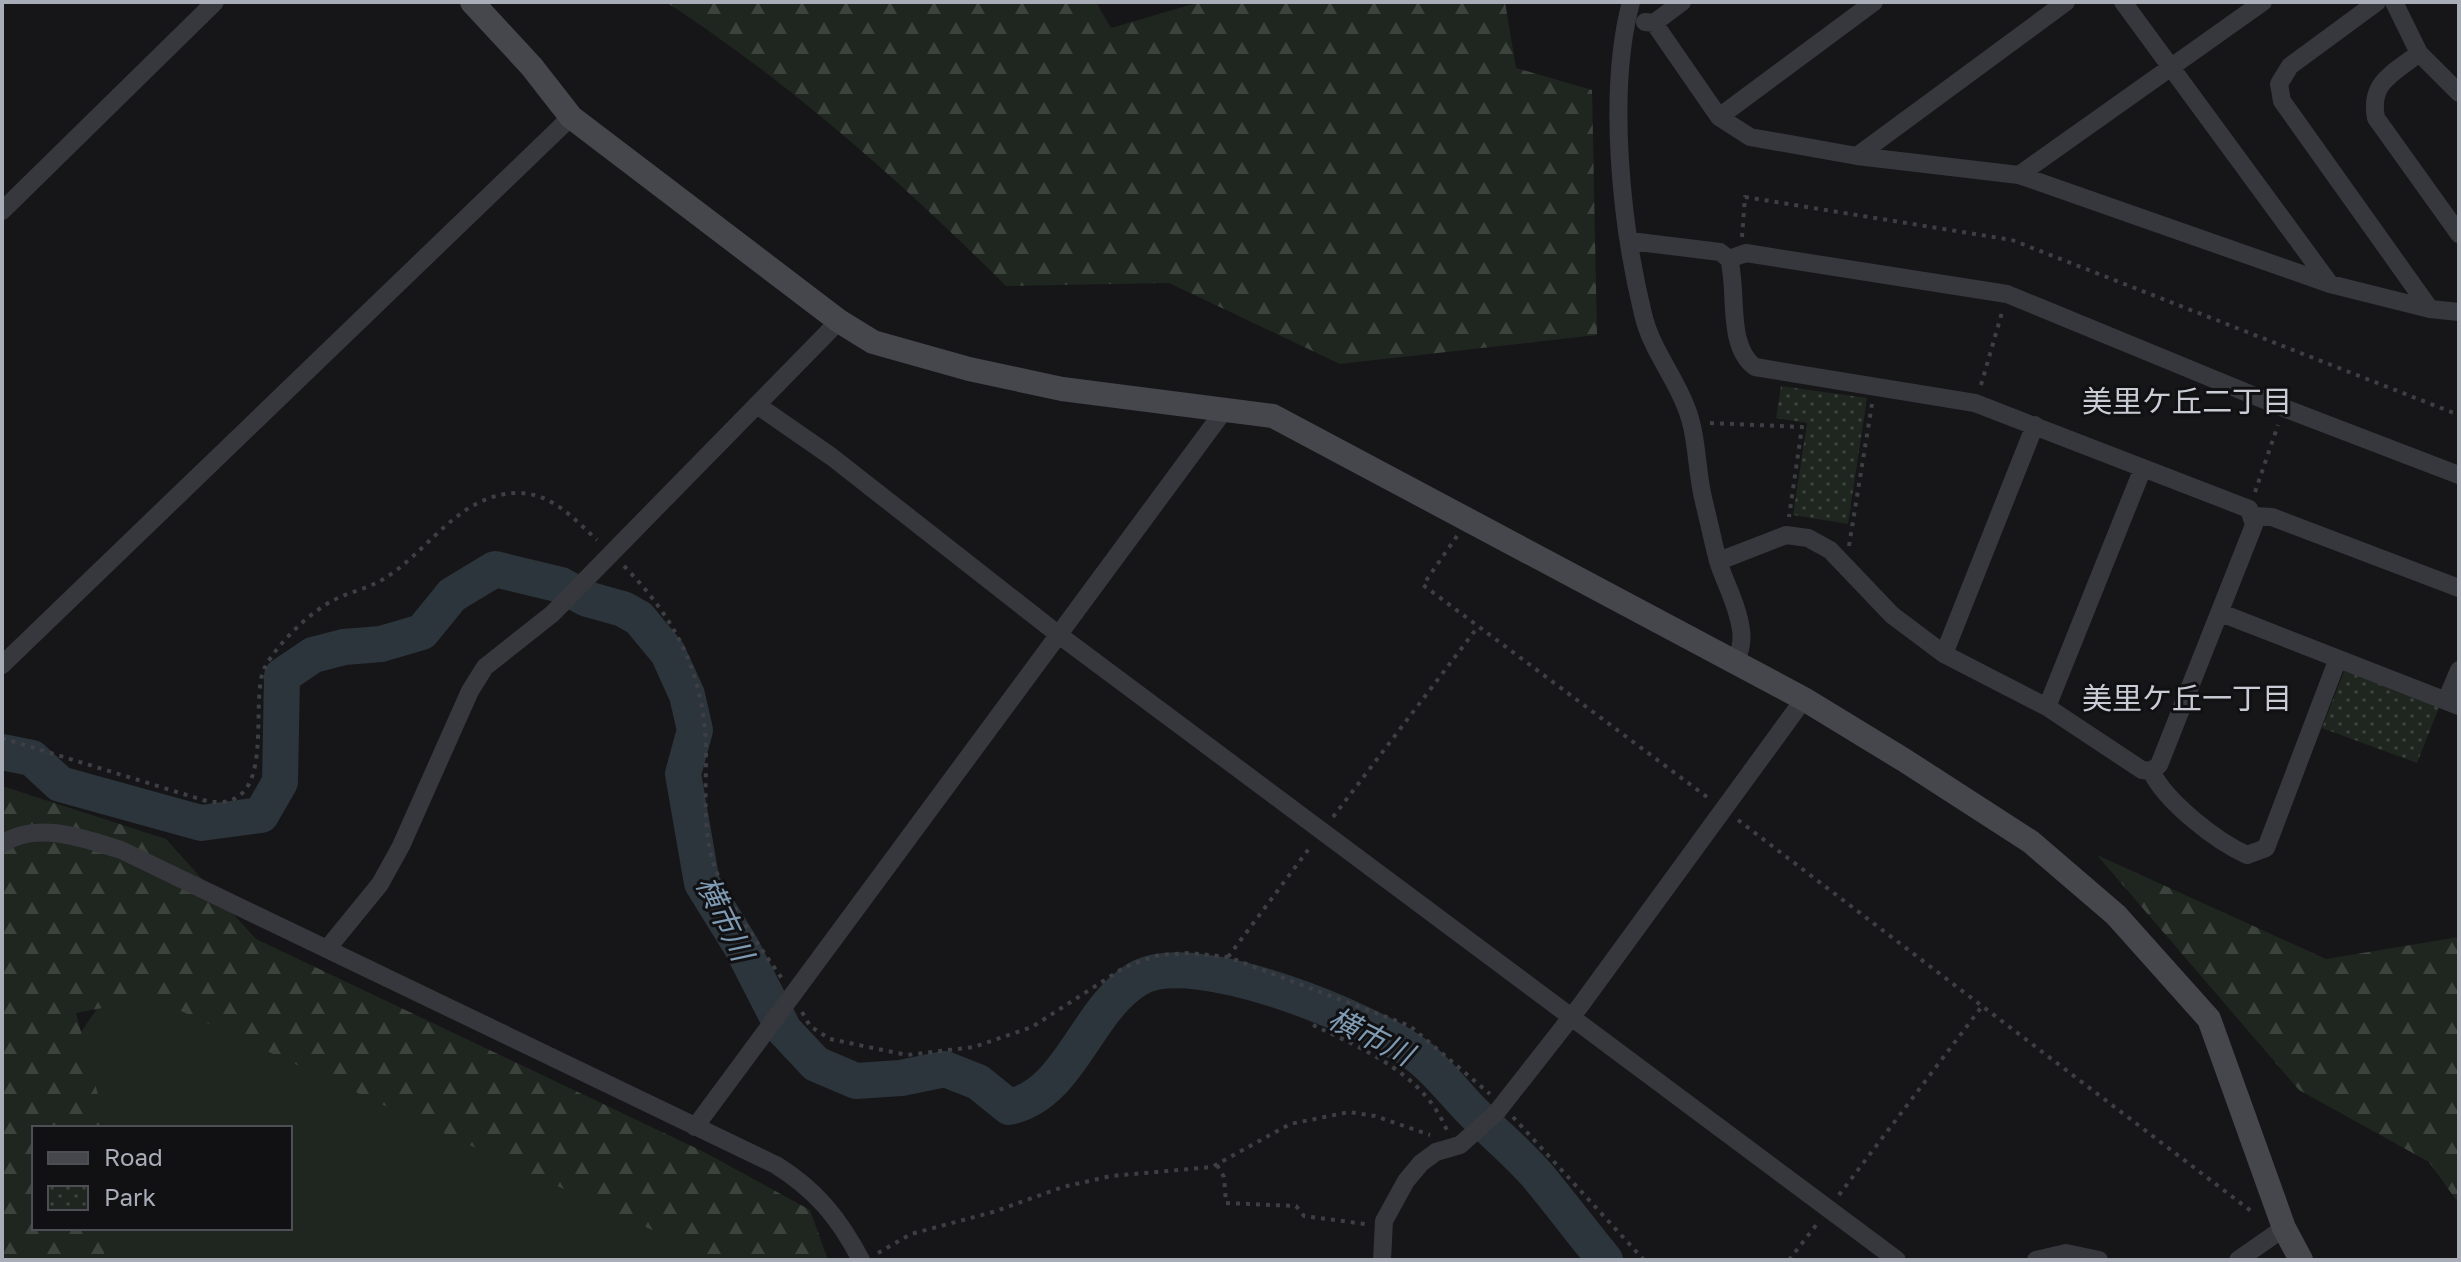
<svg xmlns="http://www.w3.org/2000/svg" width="2461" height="1262" viewBox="0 0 2461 1262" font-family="'Golos Text','Noto Sans JP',sans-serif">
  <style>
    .green { fill: #1e261f; fill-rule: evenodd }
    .forest { fill: url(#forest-firs) }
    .park { fill: url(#park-dots) }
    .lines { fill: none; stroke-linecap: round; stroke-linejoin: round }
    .river { stroke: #2c353c; stroke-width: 36 }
    .path { stroke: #3d3f44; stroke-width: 4; stroke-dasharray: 4 6; stroke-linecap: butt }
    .street { stroke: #37383d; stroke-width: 18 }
    .secondary { stroke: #45474d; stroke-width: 24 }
    .labels { text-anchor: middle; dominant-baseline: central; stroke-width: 6; stroke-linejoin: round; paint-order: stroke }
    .neighbourhood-label { font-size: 30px; fill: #c9ccd4; stroke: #111113 }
    .water-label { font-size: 30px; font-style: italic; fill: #7f9bb3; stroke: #111113 }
  </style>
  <defs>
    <pattern id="forest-firs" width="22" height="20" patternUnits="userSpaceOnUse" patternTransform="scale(2)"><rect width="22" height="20" fill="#1e261f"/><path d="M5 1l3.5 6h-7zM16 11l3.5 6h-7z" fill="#3c433d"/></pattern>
    <pattern id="park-dots" width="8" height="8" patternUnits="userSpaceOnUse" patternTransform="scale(2)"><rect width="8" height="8" fill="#1e261f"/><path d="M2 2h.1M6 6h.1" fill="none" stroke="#3c433d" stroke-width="1.8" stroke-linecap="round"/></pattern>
  </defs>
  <rect width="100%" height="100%" fill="#161618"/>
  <!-- green -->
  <path class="green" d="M128 963 761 1260H2V1148ZM34 1128H290V1228H34Z"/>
  <!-- forest -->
  <path class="forest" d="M666 2H1096L1111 28 1200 2H1505L1516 68 1592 90 1597 335 1340 364 1169 283 1006 286C902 182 789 82 666 2Z
    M2 786 166 839 256 939 704 1152 810 1210 828 1260H717L153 998 76 1013 107 1128H34V1228H109L103 1260H2Z
    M2097 855 2326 959 2459 937V1204L2429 1162 2299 1090Z"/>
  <!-- park -->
  <path class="park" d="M1781 386 1867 398 1848 524 1793 515 1807 423 1776 418Z
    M2345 669 2440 705 2417 763 2322 728Z"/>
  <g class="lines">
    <!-- river -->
    <path class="river" d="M2 752 32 758 60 784 201 823 261 815 280 782 282 676 313 655 344 647 381 644 422 632 452 595 495 569 561 585 587 599 623 609 639 618 668 653 687 695 695 730 683 774 702 883 741 946 784 1030 816 1064 856 1081 901 1078 945 1069 978 1082 1009 1107C1071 1094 1086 1008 1139 978 1195 947 1369 1019 1417 1055 1436 1069 1452 1090 1468 1107 1490 1130 1516 1151 1537 1175 1560 1203 1582 1232 1605 1260"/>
    <!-- path -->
    <path class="path" d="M1742 237 1745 197 2012 240 2459 415
      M1981 385 2003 309
      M1710 423 1802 427 1789 517
      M2255 492 2278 425
      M1457 536 1423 585 1711 800
      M1849 546 1872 404
      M624 566C678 621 706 678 706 756 706 791 703 824 712 859 723 897 760 947 783 980
      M2 738 203 800C282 819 247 701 265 667 278 643 310 612 334 600 349 592 366 589 380 581 427 555 456 495 516 493 551 492 573 518 597 540
      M1333 817 1477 628
      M1738 820 2255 1214
      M1228 957 1311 846
      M802 1012 810 1026 830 1039 907 1055 974 1047 1032 1027 1125 967 1159 955 1190 953 1228 957 1410 1026 1490 1094
      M1313 1025C1365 1050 1425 1074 1448 1133
      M1513 1117 1644 1260
      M1217 1165 1224 1177 1226 1203 1296 1206 1304 1216 1365 1224
      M1839 1195 1983 1005
      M878 1253 911 1234 993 1212 1063 1187 1111 1176 1212 1167 1290 1124 1349 1112 1375 1116 1430 1135
      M1789 1260 1817 1224"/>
    <!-- street -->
    <path class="street" d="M1631 2C1607 91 1621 224 1643 314 1651 349 1674 375 1686 407 1698 436 1696 472 1704 502 1709 522 1713 542 1718 561 1725 583 1738 606 1741 630 1743 643 1739 653 1735 665
      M2123 2 2330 284
      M2377 2 2290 66 2279 84 2282 101 2430 309
      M2394 2 2419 53 2459 93
      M1645 22 1654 23 1682 2
      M1654 23 1719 117 1874 2
      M2419 53C2393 74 2369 82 2376 118L2459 234
      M1719 117 1750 137 1857 156 2019 175 2330 284 2430 309 2459 312
      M1857 156 2066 2
      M2019 175 2263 2
      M2 211 215 2
      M1630 241 1720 252 1729 259C1738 291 1726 346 1755 367L1975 403 2249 509 2254 525 2159 765 2151 771
      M1729 259 1746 253 2007 294 2284 408 2459 475
      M757 405 832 457 1059 635 1897 1260
      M2254 516 2272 517 2459 588
      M1719 561 1786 535 1808 538 1830 550 1892 615 1944 654 2047 707 2142 770 2151 771C2166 802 2216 841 2247 855L2266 848 2337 661
      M2221 613 2459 706
      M1944 654 2035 425
      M2 665 571 117
      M2446 701 2459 670
      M2047 707 2143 468
      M2 844C36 820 86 839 121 850L776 1165C816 1190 839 1218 861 1260
      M327 949 380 884 401 846 470 691 485 667 552 614 839 321
      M695 1127 1226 408
      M1382 1260 1384 1221 1406 1181 1421 1163 1436 1152 1460 1145 1496 1113 1580 1006 1804 699
      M2036 1260 2066 1253 2099 1260
      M2238 1260 2284 1228"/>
    <!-- secondary -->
    <path class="secondary" d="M472 2 532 67 571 117 839 321 873 342 969 369 1062 389 1273 416 1804 699 1904 760 2031 842 2116 915 2209 1019 2284 1228 2301 1260"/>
  </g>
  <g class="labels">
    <!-- neighbourhood labels -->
    <g class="neighbourhood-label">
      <text x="2187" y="401">美里ケ丘二丁目</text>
      <text x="2187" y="698">美里ケ丘一丁目</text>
    </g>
    <!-- water labels -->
    <g class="water-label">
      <text transform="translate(725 918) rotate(64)">横市川</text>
      <text transform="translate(1371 1036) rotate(27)">横市川</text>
    </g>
  </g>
  <!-- border -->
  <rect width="2461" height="1262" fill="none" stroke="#a8adb8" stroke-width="8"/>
  <!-- legend -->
  <rect x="32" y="1126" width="260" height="104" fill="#111113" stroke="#4d4f55" stroke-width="2"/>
  <rect x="48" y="1152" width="40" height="12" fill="#45474d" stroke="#4d4f55" stroke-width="2"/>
  <text x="104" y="1166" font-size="24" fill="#a8adb8">Road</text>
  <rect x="48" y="1186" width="40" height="24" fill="url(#park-dots)" stroke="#4d4f55" stroke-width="2"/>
  <text x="104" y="1206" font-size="24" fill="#a8adb8">Park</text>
</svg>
